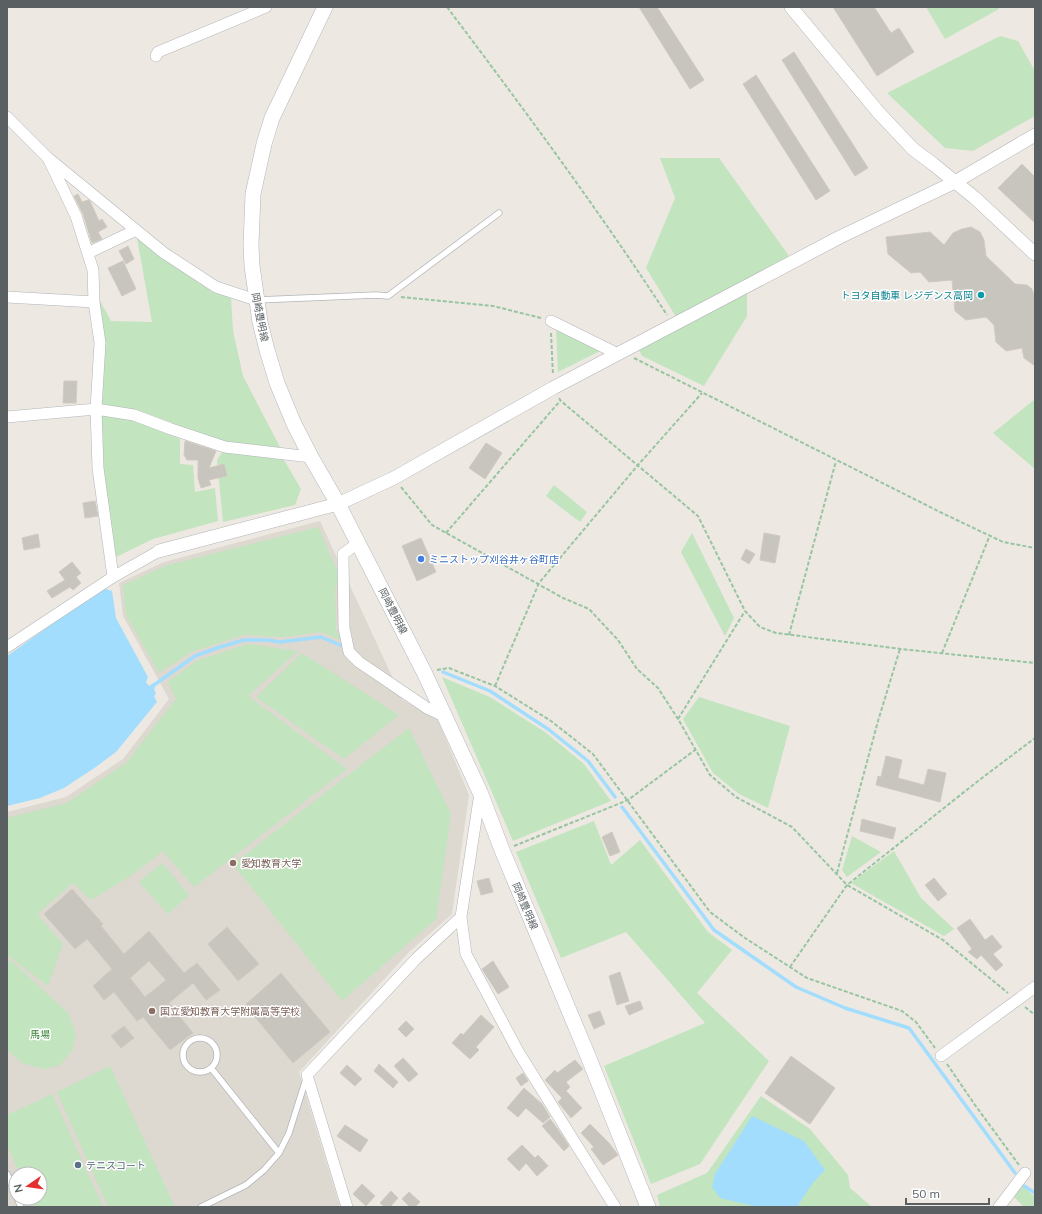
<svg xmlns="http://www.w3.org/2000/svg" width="1042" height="1214" viewBox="0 0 1042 1214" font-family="Mulish,'Noto Sans JP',sans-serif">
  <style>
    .education { fill: #ddd8d0; fill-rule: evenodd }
    .green { fill: #c2e4be }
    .water { fill: #a2ddfd }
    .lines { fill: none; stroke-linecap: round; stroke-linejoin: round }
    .stream { stroke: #a2ddfd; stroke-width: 3.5 }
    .building { fill: #c8c4be; stroke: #d1cac0; fill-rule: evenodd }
    .service-casing { stroke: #b2b5b9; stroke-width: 7 }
    .minor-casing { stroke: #b2b5b9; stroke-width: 12 }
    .tertiary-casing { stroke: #b2b5b9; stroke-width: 14 }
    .secondary-casing { stroke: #b3b7bc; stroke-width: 16 }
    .path { stroke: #98c5a1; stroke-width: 2; stroke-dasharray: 4 2; stroke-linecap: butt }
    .service { stroke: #fff; stroke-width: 5.5 }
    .minor { stroke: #fff; stroke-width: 11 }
    .tertiary { stroke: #fff; stroke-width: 13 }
    .secondary { stroke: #fff; stroke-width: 15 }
    .culture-dot { fill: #0f9aa8; stroke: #fff; stroke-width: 1.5 }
    .shop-dot { fill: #3f7fe0; stroke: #fff; stroke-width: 1.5 }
    .education-dot { fill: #8d6e63; stroke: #fff; stroke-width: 1.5 }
    .service-dot { fill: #5c6f8a; stroke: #fff; stroke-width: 1.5 }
    .labels { text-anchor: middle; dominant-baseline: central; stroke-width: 3; stroke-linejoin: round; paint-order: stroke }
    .culture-label { font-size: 10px; fill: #0d838f; stroke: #fff; text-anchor: end }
    .street-label { font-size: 10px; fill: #5a5f62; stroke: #fff }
    .shop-label { font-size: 10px; fill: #366cbe; stroke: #fff; text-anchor: start }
    .education-label { font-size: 10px; fill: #785e54; stroke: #fff; text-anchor: start }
    .park-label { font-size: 10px; fill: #3a8537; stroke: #fff }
    .service-label { font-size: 10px; fill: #4e5e75; stroke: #fff; text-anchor: start }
  </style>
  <rect width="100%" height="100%" fill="#ede9e2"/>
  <!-- education -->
  <path class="education" d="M320 521 403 700 438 720 469 795 452 914 409 952 299 1072 340 1207H7V812L66 797 123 759 169 699 123 616 119 583 164 562ZM16 1174H40V1198H16Z"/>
  <!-- green -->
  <path class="green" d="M926 7H998L999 9 945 39Z
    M1000 36 1018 41 1035 71V116L973 151 945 148 887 93Z
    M660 158H719L789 256 676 317 646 268 675 198Z
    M137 238 160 257 214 293 231 297 233 331 243 376 281 449 224 442 137 410 102 405 105 342 99 299 111 321 152 322Z
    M747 293V316L704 386 642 356 639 350Z
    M556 328 600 351 558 372Z
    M1035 399V469L993 433Z
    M101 415 133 420 180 439V464L193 465 195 492 215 488 218 521 153 539 116 557 103 469Z
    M223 451 284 460 301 489 295 505 223 522 217 460Z
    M554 485 587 512 580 522 546 496Z
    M318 527 340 577 335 589 336 629 341 640 321 632 284 637 244 635 191 652 159 673 126 615 123 585 165 566Z
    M692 533 734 618 725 636 681 552Z
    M248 644 298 651 248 696 347 769 194 887 163 851 132 875 91 900 73 883 37 914 63 944 48 986 7 955V818L67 803 126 763 176 699 168 682 196 661Z
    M302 653 399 715 344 759 256 697Z
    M442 677 490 697 545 732 584 764 611 801 513 841Z
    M699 697 790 726 768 808 739 794 713 773 683 719Z
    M409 728 451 814 436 919 342 1001 233 864Z
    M594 821 611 865 640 840 708 932 732 950 697 993 769 1061 700 1164 651 1184 604 1066 705 1023 626 932 561 958 516 852Z
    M852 836 881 852 847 877 842 870Z
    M894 851 921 898 954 929 944 936 851 883Z
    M162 863 189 895 168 914 139 882Z
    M7 960 14 963 69 1014 76 1035 72 1051 60 1065 44 1069 22 1063 7 1050Z
    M110 1066 174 1205 169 1207H108L57 1092Z
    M52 1094 103 1207H35L31 1198H40V1174H20L7 1145V1115Z
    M761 1096 810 1129 848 1175 850 1188 872 1207H660L657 1195 707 1173Z
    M1022 1185 1035 1197V1207H1024L1013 1196Z"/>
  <!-- water -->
  <path class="water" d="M103 588 112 591 116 618 148 677 146 682 149 686 153 683 155 688 154 689 156 694 154 696 157 702 116 752 93 769 64 788 40 798 7 806V656Z
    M752 1116 804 1141 825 1170 812 1184 797 1207H758L720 1198 712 1187 715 1174Z"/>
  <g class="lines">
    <!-- stream -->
    <path class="stream" d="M443 672 490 691 548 729 588 761 615 797
      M154 685 195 656 220 647 244 640H267L280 642 321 637 345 647
      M622 807 714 930 796 987 845 1008 909 1028 1015 1173
      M1024 1186 1035 1193"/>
  </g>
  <!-- building -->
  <path class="building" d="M639 7H657L704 80 690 89Z
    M833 7H874L891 33 899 28 914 52 877 76Z
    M794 52 868 168 855 176 782 60Z
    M756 75 830 191 816 200 743 84Z
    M1022 164 1035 177V223L998 188Z
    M78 194 82 202 88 200 90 201 99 221 102 219 107 227 98 232 102 239 92 243 83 214 74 196Z
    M971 227 980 232 984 240 986 256 1015 284 1027 285 1032 289 1035 298V366L1024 358 1022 348 1006 351 996 342 994 325 986 317 966 320 955 311 952 280 929 282 920 272 911 273 888 254 886 237 930 232 944 245 953 233 962 229Z
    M128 246 134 259 126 264 119 251Z
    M123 261 136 289 122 296 108 268Z
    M64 381H77L76 403H63Z
    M185 441 216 451 209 468 224 464 227 476 209 480 211 485 201 488 198 478V460H187L184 455Z
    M486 443 502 453 485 479 469 468Z
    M95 501 98 516 85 518 83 503Z
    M764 533 780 536 775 563 760 560Z
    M38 534 40 547 24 550 22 538Z
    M421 538 436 572 417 581 402 546Z
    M746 549 755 554 749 564 741 559Z
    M72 562 81 573 76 577 81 583 73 590 70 587 52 598 47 591 65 580 59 572Z
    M886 756 902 760 898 778 924 785 928 769 946 773 940 802 876 785 878 776 881 777Z
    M862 819 896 828 893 839 860 831Z
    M612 832 620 852 610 856 602 837Z
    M489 878 493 892 481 895 477 881Z
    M934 878 947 894 938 901 925 885Z
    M72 889 103 924 101 926 124 954 149 931 184 973 197 963 220 990 206 1000 193 983 169 1003 193 1033 170 1050 143 1017 137 1021 114 992 104 1000 93 986 112 969 87 939 75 949 44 914ZM149 961 166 980 145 997 130 978Z
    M970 919 985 940 992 935 1002 947 993 954 1003 965 996 971 981 955 977 959 968 952 972 949 957 928Z
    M227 927 259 964 238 981 208 944Z
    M493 961 509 987 498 994 482 969Z
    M620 972 629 1001 617 1005 609 976Z
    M281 973 330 1032 293 1063 245 1005Z
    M640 1001 643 1009 629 1015 625 1006Z
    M600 1011 605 1024 594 1029 588 1015Z
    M481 1015 494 1027 476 1047 479 1050 470 1059 452 1043 461 1033 463 1035Z
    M406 1021 414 1029 406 1037 398 1029Z
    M124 1026 134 1038 121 1048 111 1036Z
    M791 1056 835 1088 810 1124 765 1093Z
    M403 1058 418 1074 409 1082 394 1066Z
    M575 1060 583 1069 566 1082 570 1087 566 1091 582 1108 571 1118 558 1102 562 1098 545 1080 555 1070 557 1073Z
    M379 1064 398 1082 393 1088 374 1071Z
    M347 1065 362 1079 355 1086 340 1073Z
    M523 1073 528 1081 521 1086 516 1078Z
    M524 1088 542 1104 550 1117 543 1123 526 1108 518 1117 507 1108Z
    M550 1119 557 1128 569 1146 564 1151 542 1126Z
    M590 1124 609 1143 618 1155 603 1165 591 1149 594 1147 581 1133Z
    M345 1125 368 1140 360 1152 337 1136Z
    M522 1145 535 1158 538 1155 548 1166 537 1176 526 1163 519 1171 507 1159Z
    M362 1184 375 1196 366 1206 353 1194Z
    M391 1191 398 1198 390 1207H385L380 1203Z
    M409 1192 420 1202 415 1207H410L402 1199Z"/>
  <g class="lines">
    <defs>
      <path id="service" d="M257 300 376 295 388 296 499 213
        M183 1055a17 17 0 1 1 34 0a17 17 0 1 1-34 0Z
        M211 1068 279 1153
        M7 1174 16 1195
        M17 1198 21 1207
        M201 1207 246 1185 264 1170 279 1153 289 1133 306 1079"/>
      <path id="minor" d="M156 56 158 52 266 7
        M7 117 48 158 164 253 216 287 256 300
        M48 158 76 216 93 270 94 302 100 343 96 409 98 468 113 577
        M88 253 136 230
        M7 297 94 302
        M551 321 618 354
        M7 417 96 409 134 415 171 429 225 447 311 457
        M358 543 343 554 344 628 349 652 359 662 427 708 444 716
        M7 647 113 577 159 551
        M480 793 461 917 466 954 519 1053 615 1207
        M941 1056 1035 987
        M347 1207 307 1075 417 958 461 917
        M999 1207 1025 1173"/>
      <path id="tertiary" d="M791 7 879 113 913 149 933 164 975 198 1035 254
        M159 551 338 504 394 478 553 388 840 237 955 182 1035 135"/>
      <path id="secondary" d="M325 7 272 118 264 144 253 194 251 245 252 266 260 322 267 350 277 383 294 424 311 457 338 504 424 672 480 792 502 850 588 1056 648 1207"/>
    </defs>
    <!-- service casing -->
    <use href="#service" class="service-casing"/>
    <!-- minor casing -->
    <use href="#minor" class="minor-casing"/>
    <!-- tertiary casing -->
    <use href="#tertiary" class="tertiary-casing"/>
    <!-- secondary casing -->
    <use href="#secondary" class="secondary-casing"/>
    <!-- path -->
    <path class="path" d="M447 7C523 108 598 209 667 315
      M401 297 493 306 541 318
      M551 333 553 375
      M634 358 942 513 1003 542 1035 548
      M559 398 561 401 698 516 745 611 760 627 776 633 901 649 1035 663
      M401 487 432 525 563 598 589 609 618 640 637 669 658 688 678 719 710 775 736 797 792 827 847 885 943 940 1008 993
      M446 533 560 401
      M789 635 836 461
      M942 653 990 535
      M437 670 449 668 495 686 551 721 593 754 710 912 745 938 807 978 902 1011 916 1022 935 1048
      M495 686 539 583 638 465 702 393
      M678 719 745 611
      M514 846 628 800 695 750
      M837 873 878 721 900 649
      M790 967 847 885 978 781 1035 738
      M1025 1007 1035 1015
      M947 1064 975 1105 1019 1165"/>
    <!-- service -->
    <use href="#service" class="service"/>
    <!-- minor -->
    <use href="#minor" class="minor"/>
    <!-- tertiary -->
    <use href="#tertiary" class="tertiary"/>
    <!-- secondary -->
    <use href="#secondary" class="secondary"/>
  </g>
  <!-- markers -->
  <circle class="culture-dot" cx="981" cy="295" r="4"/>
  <circle class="shop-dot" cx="421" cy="559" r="4"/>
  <g class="education-dot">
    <circle cx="233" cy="863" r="4"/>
    <circle cx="152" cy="1011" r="4"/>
  </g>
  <circle class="service-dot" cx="78" cy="1165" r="4"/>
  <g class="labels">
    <!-- culture labels -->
    <g class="culture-label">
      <text x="973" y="295">トヨタ自動車 レジデンス高岡</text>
    </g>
    <!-- street labels -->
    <g class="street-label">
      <text transform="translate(260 317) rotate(79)">岡崎豊明線</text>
      <text transform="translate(393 611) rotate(63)">岡崎豊明線</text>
      <text transform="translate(525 906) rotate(67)">岡崎豊明線</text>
    </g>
    <!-- shop labels -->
    <g class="shop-label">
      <text x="429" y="559">ミニストップ刈谷井ヶ谷町店</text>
    </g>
    <!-- education labels -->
    <g class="education-label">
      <text x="241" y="863">愛知教育大学</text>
      <text x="160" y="1011">国立愛知教育大学附属高等学校</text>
    </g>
    <!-- park labels -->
    <g class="park-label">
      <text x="40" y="1034">馬場</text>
    </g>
    <!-- service labels -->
    <g class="service-label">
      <text x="86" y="1165">テニスコート</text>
    </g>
  </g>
  <!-- border -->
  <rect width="1042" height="1214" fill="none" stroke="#5a5f62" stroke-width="16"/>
  <!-- north arrow -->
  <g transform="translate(28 1186) rotate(257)"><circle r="19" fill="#ffffff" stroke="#bdbfc0"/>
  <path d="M0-3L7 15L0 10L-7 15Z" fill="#e53031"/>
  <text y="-6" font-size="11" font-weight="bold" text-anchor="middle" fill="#5a5f62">N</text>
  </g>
  <!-- scale -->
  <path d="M906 1198v6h83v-6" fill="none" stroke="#5a5f62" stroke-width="2"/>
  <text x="912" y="1198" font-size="12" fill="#5a5f62" stroke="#ffffff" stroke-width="3" paint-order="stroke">50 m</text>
</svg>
